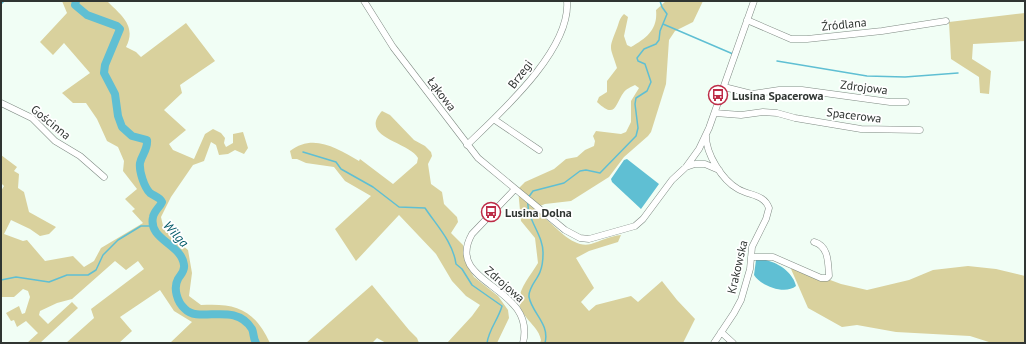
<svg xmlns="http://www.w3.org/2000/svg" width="1026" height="344" viewBox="0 0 1026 344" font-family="'PT Sans',sans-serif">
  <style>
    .green { fill: #d9d19d }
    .water { fill: #5fbfd3 }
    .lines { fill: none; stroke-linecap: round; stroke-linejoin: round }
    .stream { stroke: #5fbfd3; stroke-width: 1.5 }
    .river { stroke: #5fbfd3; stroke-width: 8 }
    .minor-casing { stroke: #7f8a83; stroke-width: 7 }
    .minor { stroke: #fff; stroke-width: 6 }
    .labels { text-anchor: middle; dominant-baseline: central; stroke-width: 3.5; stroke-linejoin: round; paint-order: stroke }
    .street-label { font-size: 12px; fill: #303532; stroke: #fff }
    .poi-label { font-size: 12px; font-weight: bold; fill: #303532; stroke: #fff; text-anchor: start }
    .water-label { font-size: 13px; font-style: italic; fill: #005967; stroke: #fff }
  </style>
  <rect width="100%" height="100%" fill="#f1fef5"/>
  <!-- green -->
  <path class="green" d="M62 1H107C121 15 137 26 126 47L136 52 141 57 186 23 215 61 180 85 182 93 164 110 186 130 169 144 173 150 194 159 205 134 213 129 221 133 225 138 224 143 226 147 233 143V134L243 132 248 148 244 154 235 150 228 154 219 155 216 145 211 142 204 161 193 165 171 197 161 217 164 230 188 250 192 273 189 296 201 305C236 303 254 309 270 343H170L192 322 174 311 160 290 120 317 132 331 119 343H66L94 318 91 309 144 269 138 261 126 270 115 261 72 299 57 303 40 311 39 315 48 324 72 302 78 308 40 343H27L38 333 26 321 17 327 14 320 11 321 6 313 19 306 22 314 25 313 30 297 28 291 23 289 14 297H1V191L4 186 1 183V155L17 167 14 171 19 174 18 188 24 192 29 212 56 227 49 234 40 236 30 229 11 220 4 234 23 241 27 240 45 261 73 256 84 267 94 261 101 248 143 223 132 211 135 209 125 199 137 189 123 171 124 161 118 147 107 141 97 119 86 103H73L62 93 90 73 64 43 53 55 40 42 67 13Z
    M666 1H703L693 22 675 31 669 40 666 84 651 132 648 136 624 157 609 177 571 201 545 204 540 206 542 215 546 219C557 228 574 249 591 244 601 241 610 236 621 235L618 242 589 251 576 258 594 288 581 302 589 311 596 305 631 296 638 302 662 281 677 300 695 319 683 343H540L541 340C539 330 532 325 526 317 509 298 528 280 538 263L535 238 521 221 518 189 525 182 554 169 566 159 577 157 585 150 594 146 595 141 593 136 596 131 621 134 626 132 631 122V101L639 88 635 85C631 87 626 89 624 92 615 104 616 120 597 102L599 97 607 92V81L617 68C610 45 608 51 617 28 619 23 619 19 624 14L628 17 624 36 627 45 631 47C647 38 658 29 656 10Z
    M1025 13V41L973 44 972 59 991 71 989 94 980 93 979 77 951 59 949 22Z
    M382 111 390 115 414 140 425 146 431 152 432 156 428 164 431 184 442 192 444 204 457 217 458 222 451 233 463 245 465 262 474 277 498 296 508 310 509 318 497 343H447L472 316 480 305 466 296 452 281 436 254 399 215 356 261 335 229 371 196 345 181 334 167 306 163 297 159H292L290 151C313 133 337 148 359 161L360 159 393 184 417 163 418 158C409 141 358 138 382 111Z
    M968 266 996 269 1025 276V343H992L970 336 896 332 857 325 842 327 808 308 791 269 798 268 841 284 867 290 909 280 933 270Z
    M372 285 409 330 417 338 419 343H386L377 338 372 343H306Z"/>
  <!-- water -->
  <path class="water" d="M627 159 659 184 641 209 612 182 611 179 624 160Z
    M756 260C760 260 765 259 769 261 781 264 794 275 796 286 785 295 761 286 754 275Z"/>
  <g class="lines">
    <!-- stream -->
    <path class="stream" d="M1 4 4 1
      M663 24 733 54
      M777 61 867 76 905 77 958 73
      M303 152 336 162 341 169 373 187 399 207 425 208C437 226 453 242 456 264L462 269 472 285 502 306C498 320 489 329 487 343
      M528 198 533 191 564 183 580 171 586 170 600 173 636 136 638 128 635 104 636 98 647 91 651 82 645 64 638 61 637 58 644 49 656 44 659 40 660 31 667 14 662 7 660 1
      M528 201C526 219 544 235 543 254 543 260 542 267 540 272 537 280 528 288 529 297 532 313 550 324 545 343
      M1 280 16 277 49 282 67 275H88L96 270 103 255 118 240 141 226H152"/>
    <!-- river -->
    <path class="river" d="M76 1 75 5 87 15 117 26 120 29 105 65 104 73 115 94 118 116 122 127 132 136 147 140C148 150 142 154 140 163 139 171 144 187 150 193 154 196 160 197 162 202 160 207 154 211 153 217 148 240 182 244 184 265 185 271 181 274 178 279 173 288 177 302 185 309 199 324 235 301 252 329 254 333 253 338 256 343"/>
    <defs>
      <path id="minor" d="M364 1 393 47 478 158 565 230 580 238 589 239 635 226 643 219 672 180 686 167 699 149 709 128 754 1
        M747 20 791 39H807L882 31 946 21
        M724 87 752 94 779 90H802L890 102H906
        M1 103 32 118 55 141 80 156 104 177
        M715 113 741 115 763 112 777 113 795 118 861 129 920 130
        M495 120 539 150
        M706 136C706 154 722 180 738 189 750 196 764 194 769 208L766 219 752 247 750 269 741 300 734 313 714 343
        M467 145C500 113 571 50 567 1
        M686 167 695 164H705L719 170
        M515 189 472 234C443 285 537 285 523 343
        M751 257H773L821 278H827L829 276C828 263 829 246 814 242
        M721 332 733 343"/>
    </defs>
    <!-- minor casing -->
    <use href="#minor" class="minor-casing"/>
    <!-- minor -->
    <use href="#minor" class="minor"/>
  </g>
  <!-- icons -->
  <defs>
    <symbol id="bus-ring" viewBox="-11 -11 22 22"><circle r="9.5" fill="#fff" stroke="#bd2c47" stroke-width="1.5"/><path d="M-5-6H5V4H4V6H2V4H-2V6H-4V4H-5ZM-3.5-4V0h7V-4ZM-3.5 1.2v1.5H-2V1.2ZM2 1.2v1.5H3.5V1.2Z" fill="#bd2c47"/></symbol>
  </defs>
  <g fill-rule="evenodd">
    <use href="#bus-ring" x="707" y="84" width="22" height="22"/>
    <use href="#bus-ring" x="480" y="201" width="22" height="22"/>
  </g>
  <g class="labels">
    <!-- street labels -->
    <g class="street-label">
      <text transform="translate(844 24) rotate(-6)">Źródlana</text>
      <text transform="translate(520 74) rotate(-53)">Brzegi</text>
      <text transform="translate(864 87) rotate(7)">Zdrojowa</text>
      <text transform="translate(442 94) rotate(53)">Łąkowa</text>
      <text transform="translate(854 115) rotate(7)">Spacerowa</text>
      <text transform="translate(51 122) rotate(39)">Gościnna</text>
      <text transform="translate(737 267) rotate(-77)">Krakowska</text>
      <text transform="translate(505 284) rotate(41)">Zdrojowa</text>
    </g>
    <!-- poi labels -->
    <g class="poi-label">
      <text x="732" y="95">Lusina Spacerowa</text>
      <text x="505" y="212">Lusina Dolna</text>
    </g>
    <!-- water labels -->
    <g class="water-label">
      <text transform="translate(176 234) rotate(47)">Wilga</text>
    </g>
  </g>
  <!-- border -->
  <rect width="1026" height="344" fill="none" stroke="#303532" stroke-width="4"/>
</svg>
